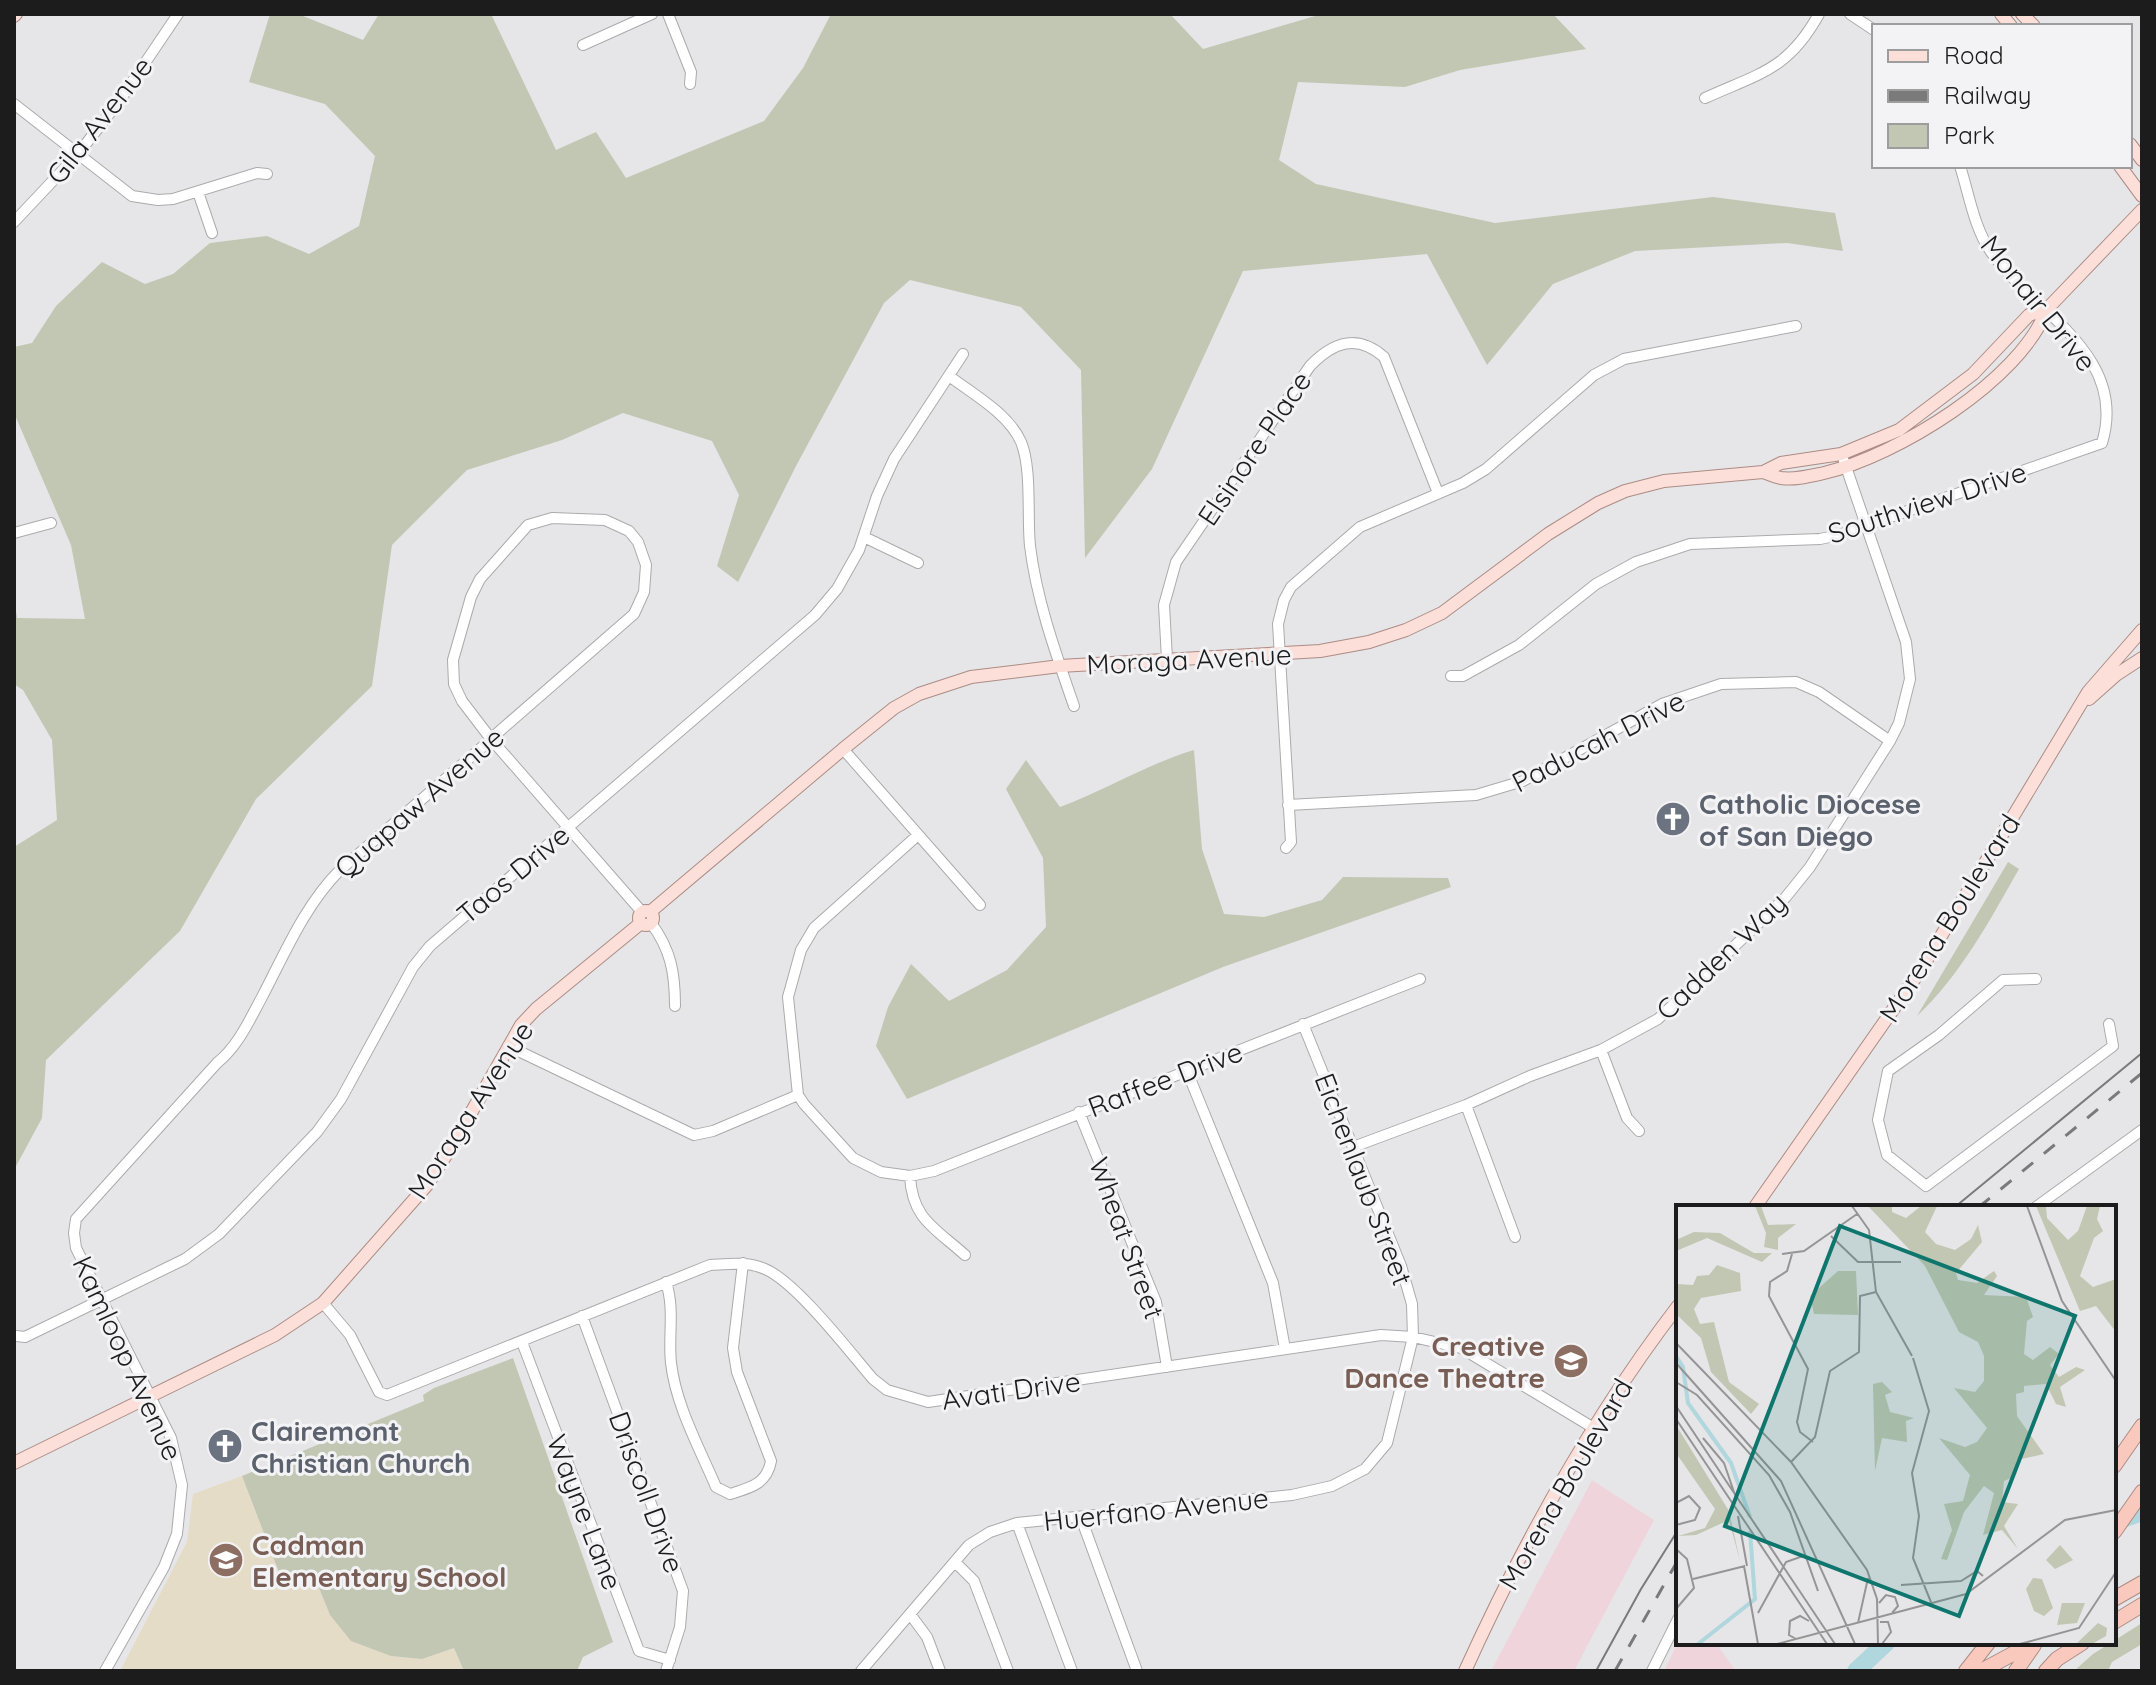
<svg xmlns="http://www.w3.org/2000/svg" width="2156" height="1685" viewBox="0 0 2156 1685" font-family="Quicksand,sans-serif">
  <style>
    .commercial { fill: #efd5db }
    .education { fill: #e5dcc7 }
    .green { fill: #c1c7b3 }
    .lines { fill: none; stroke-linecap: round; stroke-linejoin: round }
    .river { stroke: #b0d6de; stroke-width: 18 }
    .minor-casing { stroke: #ababad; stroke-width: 12 }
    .major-casing { stroke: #ac8c85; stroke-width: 14 }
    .highway-casing { stroke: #ac8c85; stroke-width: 16 }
    .minor { stroke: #fff; stroke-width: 10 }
    .major { stroke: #fcdfd8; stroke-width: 12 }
    .highway { stroke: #fac9be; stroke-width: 14 }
    .tram { stroke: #7a7a7b; stroke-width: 2 }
    .rail { stroke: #7a7a7b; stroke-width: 3; stroke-dasharray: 14 14; stroke-linecap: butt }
    .labels { text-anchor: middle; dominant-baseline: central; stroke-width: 6; stroke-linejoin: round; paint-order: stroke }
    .street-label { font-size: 28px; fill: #1c1c1c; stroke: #f3f3f5 }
    .worship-label { font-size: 28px; font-weight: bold; fill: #5b616d; stroke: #f3f3f5; text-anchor: start }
    .education-label { font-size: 28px; font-weight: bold; fill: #785e54; stroke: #f3f3f5; text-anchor: end }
    .inset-river { fill: none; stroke: #b0d6de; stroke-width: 4 }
    .inset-road { fill: none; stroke: #959596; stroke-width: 2 }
    .view { fill: #0f766e; fill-opacity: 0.15; stroke: #0f766e; stroke-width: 4 }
    .inset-edge { fill: none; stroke: #1c1c1c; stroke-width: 4 }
  </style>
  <rect width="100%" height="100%" fill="#e6e6e8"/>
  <!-- commercial -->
  <path class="commercial" d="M1592 1480 1654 1520 1574 1671H1491Z
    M1678 1642 1716 1643 1736 1671H1664Z"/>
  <!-- education -->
  <path class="education" d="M242 1476 285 1588 315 1578 330 1615 391 1656 422 1659 454 1648 464 1671H120L187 1542 193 1494Z"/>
  <!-- green -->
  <path class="green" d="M270 14H298L363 40 379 14H491L556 150 596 132 626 178 764 121 803 68 831 14H1035L1036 16 1052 14H1170L1203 49 1322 14H1553L1586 49 1460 70 1405 87 1298 82 1279 160 1316 184 1495 223 1713 197 1835 213 1843 251 1787 243 1635 251 1553 284 1487 365 1427 254 1243 271 1152 469 1085 558 1081 370 1021 307 910 280 884 303 796 466 738 582 717 566 739 495 712 441 623 413 562 440 467 470 392 545 372 686 256 799 180 931 46 1060 42 1118 14 1170V847L57 820 52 740 23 690 14 684V597L17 618 85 619 71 545 14 413V347L32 343 56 306 102 262 145 284 173 274 210 243 267 236 309 254 359 226 375 156 325 104 249 82Z
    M1194 750 1202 849 1224 914 1264 917 1322 900 1343 877 1448 878 1451 887 1223 967 907 1099 876 1046 888 1007 911 964 949 1001 1007 970 1046 927 1043 858 1006 789 1026 760 1060 807C1106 790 1147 764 1194 750Z
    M2008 862 2019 869C1990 920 1960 976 1917 1016Z
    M513 1358 613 1642 583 1657 577 1671H464L454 1648 422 1659 391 1656 351 1641 330 1615 315 1578 285 1588 242 1476 424 1401 423 1395 434 1388Z
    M2142 1623V1644L2112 1662 2108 1671H2074L2093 1654Z"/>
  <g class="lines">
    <!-- river -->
    <path class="river" d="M2114 1522 2142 1512
      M1856 1671 1886 1643"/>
    <defs>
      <path id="minor" d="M668 14 691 72 690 84
        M1850 14 1874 30
        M583 45 652 14
        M1705 98C1760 73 1788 70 1819 14
        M14 104 132 196 158 200 173 199 257 173 267 174
        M198 192 212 233
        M14 222 78 154 120 100 178 14
        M949 376C973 394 1009 414 1021 442 1032 468 1027 517 1030 546 1037 602 1056 654 1074 706
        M14 533 51 523
        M864 537 918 563
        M1167 659 1164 605 1176 562 1310 366C1333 342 1357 333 1384 357L1438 493
        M1451 676H1463L1519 645 1596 584 1636 562 1690 544 1820 539 1839 535 2102 443C2129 354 2032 311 1991 252 1974 228 1969 194 1960 166
        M843 749 980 905
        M1288 805 1476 795 1523 781 1662 704 1721 684 1796 682 1819 692 1890 741
        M918 835 814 928 801 950 788 997 798 1095 804 1104 853 1158 881 1172 910 1176 934 1171 1420 979
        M1286 848 1291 842 1278 624 1284 600 1291 587 1360 527 1463 483 1486 469 1594 375 1624 359 1796 326
        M651 923C671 950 675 973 675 1006
        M2036 979 2003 980 1939 1035 1888 1071 1878 1120 1887 1155 1926 1186 2113 1046 2109 1024
        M508 1046 694 1135 713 1131 798 1095
        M1601 1050 1627 1118 1639 1131
        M1187 1071 1273 1283 1285 1349
        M1466 1105 1515 1237
        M1079 1112 1156 1302 1167 1367
        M1353 1147 1466 1105 1530 1076 1601 1050 1658 1019 1785 898 1810 867 1890 741 1899 723 1910 679 1906 642 1844 461
        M910 1176C912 1219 935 1228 965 1255
        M2036 1207 2142 1130
        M666 1282C675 1310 668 1335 671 1363 676 1406 699 1447 716 1487L730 1494C750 1488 767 1484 771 1461L737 1372 733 1348 743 1263
        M323 1303 350 1335 379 1392 387 1395 710 1265C729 1264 747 1261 765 1269 796 1282 849 1351 873 1379L887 1390 928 1402 1381 1335 1413 1337 1461 1348 1592 1427
        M582 1316 683 1591 680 1627 666 1671
        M16 1336 25 1337 185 1259 219 1234 317 1132 341 1099 413 967 430 946 815 615 837 589 859 550 877 496 894 459 963 354
        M522 1342 639 1651 670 1660
        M1081 1518 1137 1671
        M1017 1523 1072 1671
        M956 1563 974 1581 1008 1671
        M910 1614 927 1637 940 1671
        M105 1671 164 1567 177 1534 182 1485 171 1438 76 1248 74 1233 76 1219 217 1063C238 1046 249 1021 262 997 285 953 305 905 340 870L480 749 502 729 634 614 644 592 646 565 638 542 629 531 605 520 552 518 528 525 480 579 471 597 453 660 454 684 462 701 491 739 642 912
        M861 1671 969 1545 990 1532 1017 1523 1292 1495 1332 1486 1365 1469 1387 1443 1413 1337 1412 1304 1401 1266 1303 1024
        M1652 1671 1678 1619"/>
      <path id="major" d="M2001 14 2011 26
        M2022 14 2034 26
        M14 16 16 14
        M2130 144 2142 160
        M2120 166 2142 196
        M1763 472C1769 474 1775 477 1781 478 1795 480 1810 476 1824 473 1896 456 2020 381 2047 309L2142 210
        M2089 699 2116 675 2142 658
        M639 918a7 7 0 1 1 14 0a7 7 0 1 1-14 0Z
        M650 912 843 749 894 708 919 694 971 677 1060 666 1320 651 1369 642 1406 630 1442 613 1548 534 1598 503 1625 491 1664 481 1763 472 1781 463 1841 454 1899 430 1973 374 2029 315 2047 309
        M1755 1207 1920 971 2088 692 2142 630
        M14 1463 275 1335 323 1303 427 1185 455 1141 521 1025 536 1009 641 923
        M1465 1671C1523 1543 1592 1418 1678 1306"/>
      <path id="highway" d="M2114 1466 2142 1426
        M2114 1532 2142 1492
        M2114 1599 2142 1583
        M2114 1622 2142 1605
        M1966 1671 1988 1643
        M1981 1671 2033 1643
        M2016 1671 2034 1645
        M2046 1671 2057 1659 2082 1643"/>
    </defs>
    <!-- minor casing -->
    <use href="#minor" class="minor-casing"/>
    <!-- major casing -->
    <use href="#major" class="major-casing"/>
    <!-- highway casing -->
    <use href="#highway" class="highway-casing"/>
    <!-- minor -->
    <use href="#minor" class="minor"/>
    <!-- major -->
    <use href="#major" class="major"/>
    <!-- highway -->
    <use href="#highway" class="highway"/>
    <!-- tram -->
    <path class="tram" d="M1955 1207 2142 1053
      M1596 1671 1641 1589 1678 1530"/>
    <!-- rail -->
    <path class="rail" d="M1979 1207 2142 1073
      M1615 1671 1678 1560"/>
  </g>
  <!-- icons -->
  <defs>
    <symbol id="church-disc" viewBox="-11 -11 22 22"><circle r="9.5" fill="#6b7280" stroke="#f3f3f5"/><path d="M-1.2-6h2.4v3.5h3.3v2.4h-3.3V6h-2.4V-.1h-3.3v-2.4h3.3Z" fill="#fff"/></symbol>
    <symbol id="school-disc" viewBox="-11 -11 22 22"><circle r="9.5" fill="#8d6e63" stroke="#f3f3f5"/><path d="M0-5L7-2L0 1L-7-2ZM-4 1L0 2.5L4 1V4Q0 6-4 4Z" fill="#fff"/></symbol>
  </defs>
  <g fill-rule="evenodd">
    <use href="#church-disc" x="1653" y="799" width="40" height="40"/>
    <use href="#school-disc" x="1551" y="1341" width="40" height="40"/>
    <use href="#church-disc" x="205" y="1426" width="40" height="40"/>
    <use href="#school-disc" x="206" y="1540" width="40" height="40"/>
  </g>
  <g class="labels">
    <!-- street labels -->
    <g class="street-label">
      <text transform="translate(99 120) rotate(-52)">Gila Avenue</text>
      <text transform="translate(2039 303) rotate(51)">Monair Drive</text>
      <text transform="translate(1254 448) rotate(-56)">Elsinore Place</text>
      <text transform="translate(1927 502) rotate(-18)">Southview Drive</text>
      <text transform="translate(1189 659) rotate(-3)">Moraga Avenue</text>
      <text transform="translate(1598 741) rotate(-27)">Paducah Drive</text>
      <text transform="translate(419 802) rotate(-41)">Quapaw Avenue</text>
      <text transform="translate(513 874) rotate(-40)">Taos Drive</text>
      <text transform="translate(1949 918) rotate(-58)">Morena Boulevard</text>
      <text transform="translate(1721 956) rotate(-44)">Cadden Way</text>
      <text transform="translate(1165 1079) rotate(-21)">Raffee Drive</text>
      <text transform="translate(470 1110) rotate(-57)">Moraga Avenue</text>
      <text transform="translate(1364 1179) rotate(69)">Eichenlaub Street</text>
      <text transform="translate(1127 1238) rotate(70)">Wheat Street</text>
      <text transform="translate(128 1358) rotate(65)">Kamloop Avenue</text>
      <text transform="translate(1011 1390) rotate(-8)">Avati Drive</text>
      <text transform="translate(1565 1484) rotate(-60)">Morena Boulevard</text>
      <text transform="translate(647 1492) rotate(70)">Driscoll Drive</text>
      <text transform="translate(1156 1509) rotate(-6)">Huerfano Avenue</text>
      <text transform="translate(585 1512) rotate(69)">Wayne Lane</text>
    </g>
    <!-- worship labels -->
    <g class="worship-label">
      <text x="1699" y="803">Catholic Diocese<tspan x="1699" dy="32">of San Diego</tspan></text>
      <text x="251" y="1430">Clairemont<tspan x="251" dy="32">Christian Church</tspan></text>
    </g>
    <!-- education labels -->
    <g class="education-label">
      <text x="1545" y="1345">Creative<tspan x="1545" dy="32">Dance Theatre</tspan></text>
      <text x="252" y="1544" text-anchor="start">Cadman<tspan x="252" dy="32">Elementary School</tspan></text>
    </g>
  </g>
  <!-- overview -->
  <g transform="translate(1676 1205)">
    <rect width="440" height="440" fill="#e6e6e8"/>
    <path d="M79 1H85L92 20 120 19 102 33V45L88 42 90 28ZM192 1H216V7L230 13 245 1H261L249 27 260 39 279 45 295 34 302 20 306 37 280 68 282 75 301 78 318 66 321 71 308 90 350 92 357 112 351 116 348 149 357 155 374 142 383 149 374 160 383 172 400 162 409 165 384 182 390 202 380 199 370 179 348 181V187L340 189 341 211 368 249 341 255 337 272 328 276 326 297 342 299 328 321 342 344 326 325 307 330 318 288 308 281 288 307 271 355 265 354 276 325 268 299 287 296 294 270 263 233 289 242 301 237 311 223 278 183 299 187 308 176V151L302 137 283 127 249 61ZM360 1H370L371 13 392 35 402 26 411 1H424L421 14 427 26 418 33 404 71 417 82 440 74V127L420 101 404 106ZM18 27 44 28 78 48H96L86 57 31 33 0 46V35ZM41 60 64 68 65 86 25 93 18 104 24 119 38 117 53 177 83 199 75 209 35 167 25 133 0 109V79L17 80 21 71 33 70ZM162 66H180L182 110 138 109 134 91ZM206 177 216 187 209 190 214 207 238 213 230 216 231 237 206 233 199 266 197 179ZM0 220 53 306 64 356 53 315 20 330 2 331 29 323 39 304 0 248ZM384 340 397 355 379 364 370 355ZM357 373 366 374 377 403 368 411 358 406 350 384ZM386 398H409L401 418 381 420ZM422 418 431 423 430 431 416 439H400Z" fill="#c1c7b3"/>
    <path class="inset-river" d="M0 151 7 162 12 198 55 258 74 312M22 439 79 394 74 326"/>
    <path class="inset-road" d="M176 1 193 25 200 87 236 151M351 1 386 96 440 176M155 31 182 57H225M106 49 128 46 181 9M116 49 111 66 94 77 93 91 132 164 121 217 124 227 137 237M0 138 115 257 191 365 201 394 202 439M237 153 253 206 236 268 243 311 237 353 257 402M0 158 105 276 179 439M0 177 21 190 93 270 114 307 142 386M0 201 159 439M0 214 151 439M27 233 48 258 59 290M115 257 139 232 154 166 183 147 184 91 200 87M0 298 13 291 24 303 19 315 0 320M62 311 71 361M0 344 11 354 18 383 0 404M68 361 82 439M17 374 69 361M225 380 285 376 301 366 307 371M203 398 210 390 219 392 222 401 216 408M82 408 110 357 127 351M204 417H212L215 427 206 439M182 418 192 373M120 434 113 430 114 416 124 411 133 416M101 439 290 389 389 315 440 305M344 439 403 423 440 367"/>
    <path class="view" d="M164 21 399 111 283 411 49 321Z"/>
    <rect width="440" height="440" class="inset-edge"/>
  </g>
  <!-- border -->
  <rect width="2156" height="1685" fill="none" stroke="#1c1c1c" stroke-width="32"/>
  <!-- legend -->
  <rect x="1872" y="24" width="260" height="144" fill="#f3f3f5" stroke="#9d9d9e" stroke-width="2"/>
  <rect x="1888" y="50" width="40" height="12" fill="#fcdfd8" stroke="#9d9d9e" stroke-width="2"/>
  <text x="1944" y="64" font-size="24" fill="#1c1c1c">Road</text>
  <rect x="1888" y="90" width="40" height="12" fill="#7a7a7b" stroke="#9d9d9e" stroke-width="2"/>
  <text x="1944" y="104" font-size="24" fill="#1c1c1c">Railway</text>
  <rect x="1888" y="124" width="40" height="24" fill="#c1c7b3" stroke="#9d9d9e" stroke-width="2"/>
  <text x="1944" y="144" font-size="24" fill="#1c1c1c">Park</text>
</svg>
